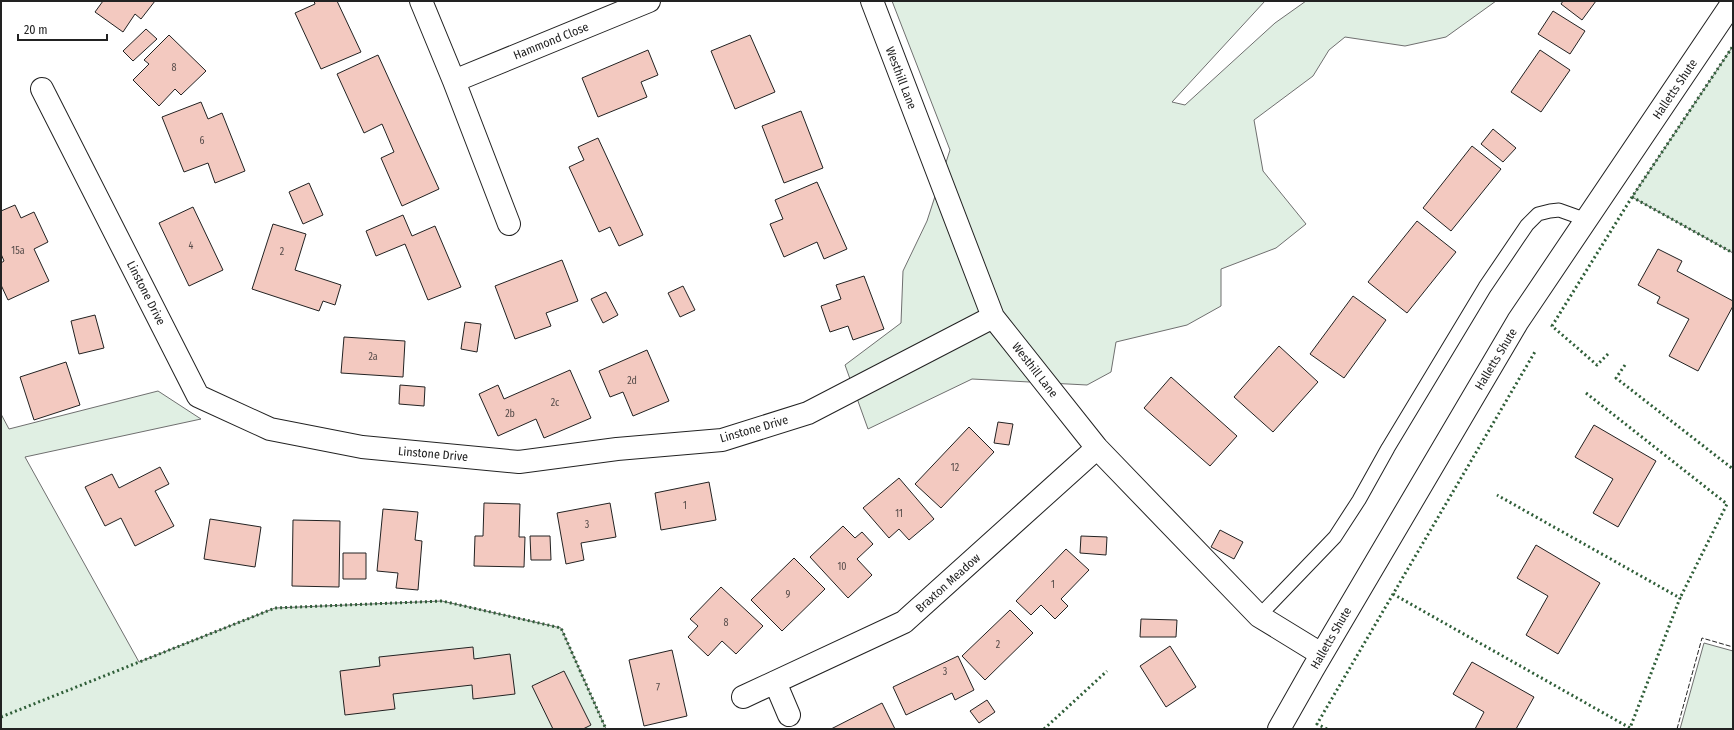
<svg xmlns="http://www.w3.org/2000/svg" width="1734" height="730" viewBox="0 0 1734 730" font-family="'Fira Sans Condensed',sans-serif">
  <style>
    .green { fill: #e0efe3; stroke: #6f6f6f }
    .building { fill: #f3c9c0; stroke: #222 }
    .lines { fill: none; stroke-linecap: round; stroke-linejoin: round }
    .service-casing { stroke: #222; stroke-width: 15 }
    .minor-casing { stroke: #222; stroke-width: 24 }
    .primary-casing { stroke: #222; stroke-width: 24 }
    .service { stroke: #fff; stroke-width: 13 }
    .minor { stroke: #fff; stroke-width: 22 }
    .primary { stroke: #fff; stroke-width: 22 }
    .hedge { stroke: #2f5e38; stroke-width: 3; stroke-dasharray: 2 3; stroke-linecap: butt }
    .fence { stroke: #222; stroke-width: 1; stroke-dasharray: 5 2; stroke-linecap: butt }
    .labels { text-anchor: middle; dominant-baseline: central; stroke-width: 3; stroke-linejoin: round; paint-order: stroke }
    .number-label { font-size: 10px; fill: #564c4a }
    .street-label { font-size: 12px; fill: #222; stroke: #fff }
  </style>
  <rect width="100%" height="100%" fill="#fff"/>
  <!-- green -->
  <path class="green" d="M892 1H1265L1172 102 1185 105 1275 23 1306 1H1496L1446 37 1405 46 1345 37 1329 50 1313 76 1254 120 1263 171 1306 224 1276 248 1221 269V306L1187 325 1116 342 1111 372 1087 385 972 379 868 429 845 365 901 323 903 271 927 221 950 150Z
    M1733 46V253L1632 197Z
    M158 391 201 419 25 457 139 662 275 608 442 601 561 628 606 729H1V414L9 429Z
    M1704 643 1733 651V729H1680Z"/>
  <!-- building -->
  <path class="building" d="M103 1H155L141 19 135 14 123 32 95 12Z
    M314 1H337L361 52 321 69 295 13 315 4Z
    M1563 1H1596L1582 20 1561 4Z
    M1553 11 1585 31 1570 54 1538 34Z
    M146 29 157 39 133 61 123 51Z
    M169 35 206 71 181 95 175 89 159 106 133 80 149 64 144 60Z
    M750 35 775 92 735 109 711 51Z
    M648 50 658 75 641 82 647 97 598 117 582 78Z
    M1540 50 1570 70 1541 112 1511 92Z
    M378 55 439 189 402 206 381 158 394 152 382 124 364 133 337 74Z
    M201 102 208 119 222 113 245 171 215 183 208 163 184 172 162 117Z
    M801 111 823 168 784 183 762 126Z
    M1493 129 1516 148 1503 162 1481 144Z
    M598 138 643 235 619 246 610 227 599 232 569 167 584 160 578 147Z
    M1472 146 1501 169 1451 231 1423 208Z
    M817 182 847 249 824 259 817 242 784 257 770 224 783 219 775 200Z
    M309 183 323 215 303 224 289 192Z
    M15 205 21 218 34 212 48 242 34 249 49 281 8 300 1 285V263L4 261 1 254V211Z
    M193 207 223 270 189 286 159 223Z
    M403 215 412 236 435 226 461 287 428 300 405 244 376 256 366 231Z
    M1417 221 1456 252 1407 313 1368 282Z
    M273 224 306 234 295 270 341 285 335 305 323 301 319 311 252 289Z
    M1658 249 1682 261 1677 271 1733 301V306L1698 371 1669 356 1689 319 1657 303 1660 297 1638 285Z
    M562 260 578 301 546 313 551 326 515 339 495 286Z
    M864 276 884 329 853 340 848 326 830 332 821 306 841 299 836 285Z
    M683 286 695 310 680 317 668 293Z
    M606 292 618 315 603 323 591 299Z
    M1353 296 1386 320 1344 378 1310 354Z
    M95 315 104 348 79 354 71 321Z
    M465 322 481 324 477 352 461 349Z
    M344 337 405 341 403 377 341 373Z
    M1279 346 1318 382 1273 432 1234 397Z
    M647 350 669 401 633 416 623 392 610 397 599 371Z
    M66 362 80 405 34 420 20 377Z
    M570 370 591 418 544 438 536 419 498 436 479 394 498 385 504 399Z
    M1171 377 1237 436 1210 466 1144 408Z
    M400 385 425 387 424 406 399 404Z
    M998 422 1013 424 1009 445 994 443Z
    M1594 425 1656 461 1618 527 1593 513 1613 479 1575 457Z
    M969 427 994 452 941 508 915 484Z
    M160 467 169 484 155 491 174 526 135 546 121 518 105 526 85 487 112 474 119 488Z
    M899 478 934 519 909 540 899 529 889 538 863 508Z
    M709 482 716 520 661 530 655 493Z
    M484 503 520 504 519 537H525L524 567 474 566 475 536H483Z
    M610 503 616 537 581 543 584 560 566 564 557 513Z
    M383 509 418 512 415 540 422 541 418 590 396 588 398 573 377 571Z
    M210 519 261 527 255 567 204 559Z
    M293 520 340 521 339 587 292 586Z
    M843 526 855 538 862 532 873 544 857 559 872 575 848 598 810 557Z
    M1220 530 1243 542 1234 559 1211 547Z
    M530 536H550L551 560H531Z
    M1081 536 1107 537 1106 555 1080 553Z
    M1536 545 1600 583 1558 654 1526 635 1548 596 1517 578Z
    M1066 549 1089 570 1061 599 1068 606 1055 619 1041 605 1031 615 1016 601Z
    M343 553H366V579H343Z
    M794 558 825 589 782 631 751 600Z
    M721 587 763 626 736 654 722 641 708 656 688 637 698 626 690 619Z
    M1010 610 1033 633 985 680 962 656Z
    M1141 619 1177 620 1176 637H1140Z
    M1170 646 1196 687 1166 707 1140 666Z
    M473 647 474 659 510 654 515 694 473 699 472 685 393 694 395 709 345 715 340 671 380 666 379 657Z
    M672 650 687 716 644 726 629 660Z
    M958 656 974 690 955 700 952 693 906 715 893 687Z
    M1472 662 1534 697 1516 729H1475L1484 712 1453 694Z
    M564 671 591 725 583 729H553L532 686Z
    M987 700 995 712 979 723 970 711Z
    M882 703 895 729H831Z"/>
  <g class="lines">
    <defs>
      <path id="service" d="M1259 616 1335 537 1359 500 1388 448 1485 287 1527 225 1538 214 1550 211 1559 210 1587 220"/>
      <path id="minor" d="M421 1 454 81 509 224
        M872 1 993 317 1097 448 1259 616 1321 654
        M454 81 649 1
        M42 89 198 396 270 429 362 447 519 462 617 449 722 440 808 413 993 317
        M775 682 789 715
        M743 697 904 622 1097 448"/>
      <path id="primary" d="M1279 729 1313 669 1518 321 1733 2"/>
    </defs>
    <!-- service casing -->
    <use href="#service" class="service-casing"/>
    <!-- minor casing -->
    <use href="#minor" class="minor-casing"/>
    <!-- primary casing -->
    <use href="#primary" class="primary-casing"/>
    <!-- service -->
    <use href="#service" class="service"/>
    <!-- minor -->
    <use href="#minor" class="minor"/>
    <!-- primary -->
    <use href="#primary" class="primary"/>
    <!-- hedge -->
    <path class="hedge" d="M1632 197 1733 253
      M1608 354 1597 365 1552 326 1632 197 1733 46
      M1625 365 1616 378 1733 469
      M1586 393 1727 504 1680 598
      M1393 594 1630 728 1680 598 1497 495
      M1 717 275 608 442 601 561 628 606 729
      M1044 729 1107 671
      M1327 729 1317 724 1536 350"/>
    <!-- fence -->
    <path class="fence" d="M1677 729 1702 638 1733 647"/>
  </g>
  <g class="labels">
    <!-- number labels -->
    <g class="number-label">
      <text x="174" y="68">8</text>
      <text x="202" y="141">6</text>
      <text x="191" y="246">4</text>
      <text x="18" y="251">15a</text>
      <text x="282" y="252">2</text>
      <text x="373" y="357">2a</text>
      <text x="632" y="381">2d</text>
      <text x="555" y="403">2c</text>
      <text x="510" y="414">2b</text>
      <text x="955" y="468">12</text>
      <text x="685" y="506">1</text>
      <text x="899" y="514">11</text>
      <text x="587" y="525">3</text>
      <text x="842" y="567">10</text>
      <text x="1053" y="585">1</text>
      <text x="788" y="595">9</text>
      <text x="726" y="623">8</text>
      <text x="998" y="645">2</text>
      <text x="945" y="672">3</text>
      <text x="658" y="688">7</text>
    </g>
    <!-- street labels -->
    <g class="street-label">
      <text transform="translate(551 41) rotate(-22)">Hammond Close</text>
      <text transform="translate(901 78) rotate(69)">Westhill Lane</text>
      <text transform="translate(1675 89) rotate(-56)">Halletts Shute</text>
      <text transform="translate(146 293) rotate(63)">Linstone Drive</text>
      <text transform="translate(1496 359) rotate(-59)">Halletts Shute</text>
      <text transform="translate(1035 370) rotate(52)">Westhill Lane</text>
      <text transform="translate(754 429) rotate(-16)">Linstone Drive</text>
      <text transform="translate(433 454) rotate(5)">Linstone Drive</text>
      <text transform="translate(948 583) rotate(-42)">Braxton Meadow</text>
      <text transform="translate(1331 638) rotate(-60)">Halletts Shute</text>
    </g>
  </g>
  <!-- border -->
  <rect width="1734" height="730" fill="none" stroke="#222222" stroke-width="4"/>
  <!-- scale -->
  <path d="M18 34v6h89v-6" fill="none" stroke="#222222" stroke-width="2"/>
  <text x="24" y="34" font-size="12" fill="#222222" stroke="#ffffff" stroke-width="3" paint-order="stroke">20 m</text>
</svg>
